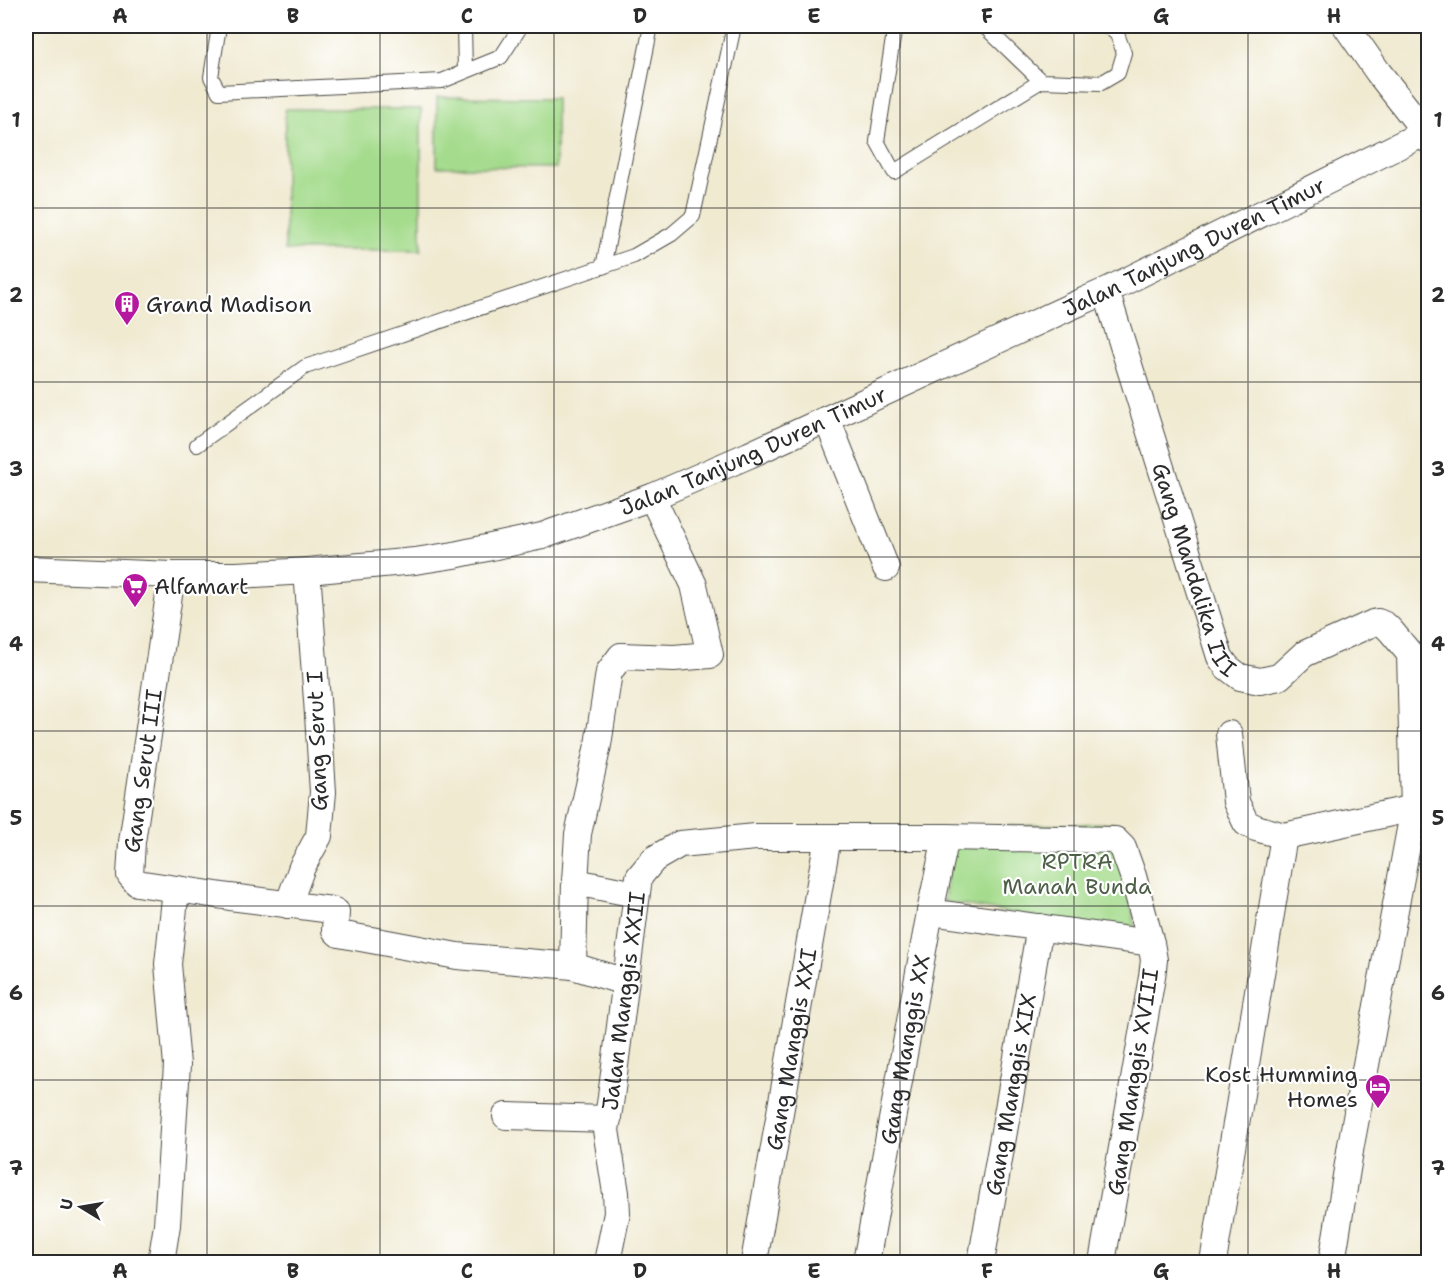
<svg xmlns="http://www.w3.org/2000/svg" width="1454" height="1288" viewBox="0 0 1454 1288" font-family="'Shantell Sans',sans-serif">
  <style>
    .green { fill: #a4db8c; stroke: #68835c; stroke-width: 1.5 }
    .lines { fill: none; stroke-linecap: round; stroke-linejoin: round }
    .service-casing { stroke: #494844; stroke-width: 16 }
    .minor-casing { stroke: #494844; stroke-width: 28 }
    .service { stroke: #fff; stroke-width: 14 }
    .minor { stroke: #fff; stroke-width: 26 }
    .grid { fill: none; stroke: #2b2b2b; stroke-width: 1.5; stroke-opacity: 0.55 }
    .labels { text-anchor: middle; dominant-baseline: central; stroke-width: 4.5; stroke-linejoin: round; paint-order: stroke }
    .street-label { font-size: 22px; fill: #2b2b2b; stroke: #fff }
    .poi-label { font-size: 22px; fill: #2b2b2b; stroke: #fff; text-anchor: start }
    .park-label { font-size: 22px; fill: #4f6048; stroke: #fff }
    .neatline { fill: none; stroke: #2b2b2b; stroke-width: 2 }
    .grid-label { font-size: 20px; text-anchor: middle; font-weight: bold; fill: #2b2b2b }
  </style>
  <rect width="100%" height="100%" fill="#fff"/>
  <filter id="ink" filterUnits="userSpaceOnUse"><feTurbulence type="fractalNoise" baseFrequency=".0167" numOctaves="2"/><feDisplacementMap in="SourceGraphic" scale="12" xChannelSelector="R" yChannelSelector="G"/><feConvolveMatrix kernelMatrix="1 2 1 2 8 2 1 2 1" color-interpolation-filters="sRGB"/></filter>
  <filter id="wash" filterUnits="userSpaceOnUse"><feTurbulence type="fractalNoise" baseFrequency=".008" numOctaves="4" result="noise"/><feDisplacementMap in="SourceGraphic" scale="24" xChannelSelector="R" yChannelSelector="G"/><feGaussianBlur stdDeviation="1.35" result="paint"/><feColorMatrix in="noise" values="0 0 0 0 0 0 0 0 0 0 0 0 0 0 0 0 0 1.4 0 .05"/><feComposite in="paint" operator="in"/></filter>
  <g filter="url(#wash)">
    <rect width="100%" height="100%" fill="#f0ead1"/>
    <!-- green -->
    <path class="green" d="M437 97 556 98V168L437 167Z
      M285 109H421V250H285Z
      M1113 823 1127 863 1135 933 944 902 953 828Z"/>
  </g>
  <g filter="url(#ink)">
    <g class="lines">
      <defs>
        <path id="service" d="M219 26 211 77 219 92 442 81 501 57 521 26
          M464 26 465 72
          M895 26 877 141 894 172 1041 81 1101 83 1118 73 1124 53 1117 34 1107 26
          M984 26 1041 81
          M603 267 651 26
          M197 445 305 367 634 256 672 234 693 216 734 26"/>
        <g id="minor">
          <path d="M1346 26 1378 72 1425 132 1428 140"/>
          <path id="s1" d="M1106 291 1220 657 1227 667 1240 677 1260 681 1279 677 1304 654 1373 623 1378 622 1385 625 1391 631 1410 654 1414 808 1351 1145 1332 1262"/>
          <path d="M827 419 886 568"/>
          <path id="s2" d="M26 569 172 575H237L307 571 415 561 454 555 542 536 652 497 749 455 1072 306 1106 291 1428 131"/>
          <path d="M172 575 132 842 130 875 137 883 230 897 332 910 336 912 335 930 339 934 457 956 573 966 625 982"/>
          <path d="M1229 734 1236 802 1246 823 1256 828 1284 836"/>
          <path d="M575 882 636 894"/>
          <path d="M288 905 302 867 319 836 323 792 317 700 307 571"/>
          <path d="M930 912 1151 943 1154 960 1152 977 1102 1262"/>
          <path d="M573 966 575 882 578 834 598 745 609 672 621 656 674 658 710 655 694 585 652 497"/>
          <path d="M506 1116 608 1119"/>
          <path d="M161 1262 167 1225 177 1065 168 964 176 889"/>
          <path id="s3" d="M607 1262 617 1213 616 1193 606 1130 611 1097 639 877 654 859 680 844 756 837H946L1115 840 1123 848 1133 876 1151 943"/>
          <path id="s4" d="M754 1262 828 837"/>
          <path id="s5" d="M866 1262 930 912 946 837"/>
          <path id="s6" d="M981 1262 1040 927"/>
          <path d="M1213 1262 1284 836 1414 808"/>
        </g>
      </defs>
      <!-- service casing -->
      <use href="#service" class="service-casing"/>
      <!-- minor casing -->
      <use href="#minor" class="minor-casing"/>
      <!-- service -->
      <use href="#service" class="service"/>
      <!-- minor -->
      <use href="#minor" class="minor"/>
    </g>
  </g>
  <!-- grid -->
  <path class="grid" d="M207 26V1262M380 26V1262M554 26V1262M727 26V1262M900 26V1262M1074 26V1262M1248 26V1262M26 208H1428M26 382H1428M26 557H1428M26 731H1428M26 906H1428M26 1080H1428"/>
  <!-- icons -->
  <defs>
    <symbol id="building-pin" viewBox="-11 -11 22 30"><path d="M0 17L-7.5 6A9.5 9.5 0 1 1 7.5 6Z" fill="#b5179e" stroke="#fff"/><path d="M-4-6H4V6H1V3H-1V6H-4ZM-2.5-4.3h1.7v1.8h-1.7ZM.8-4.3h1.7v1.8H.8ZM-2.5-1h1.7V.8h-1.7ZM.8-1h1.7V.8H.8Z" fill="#fff"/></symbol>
    <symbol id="supermarket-pin" viewBox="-11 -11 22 30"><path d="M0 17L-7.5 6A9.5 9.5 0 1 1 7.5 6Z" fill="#b5179e" stroke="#fff"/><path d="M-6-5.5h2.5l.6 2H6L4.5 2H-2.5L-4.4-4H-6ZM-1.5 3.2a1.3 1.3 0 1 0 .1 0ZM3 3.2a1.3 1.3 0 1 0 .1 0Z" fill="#fff"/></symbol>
    <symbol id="hotel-pin" viewBox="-11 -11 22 30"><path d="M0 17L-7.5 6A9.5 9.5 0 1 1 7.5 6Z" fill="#b5179e" stroke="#fff"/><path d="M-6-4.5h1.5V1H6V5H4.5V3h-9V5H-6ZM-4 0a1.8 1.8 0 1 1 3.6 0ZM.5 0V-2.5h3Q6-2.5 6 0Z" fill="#fff"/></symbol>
  </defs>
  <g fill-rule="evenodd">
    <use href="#building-pin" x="112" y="289" width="30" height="40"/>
    <use href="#supermarket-pin" x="120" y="571" width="30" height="40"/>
    <use href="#hotel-pin" x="1363" y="1072" width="30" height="40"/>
  </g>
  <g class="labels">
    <!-- street labels -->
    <g class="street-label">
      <text stroke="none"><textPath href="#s2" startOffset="1233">Jalan Tanjung Duren Timur</textPath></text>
      <text stroke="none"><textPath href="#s2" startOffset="747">Jalan Tanjung Duren Timur</textPath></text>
      <text stroke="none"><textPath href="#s1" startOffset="292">Gang Mandalika III</textPath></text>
      <text transform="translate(317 741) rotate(-92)">Gang Serut I</text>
      <text transform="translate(143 771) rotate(-82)">Gang Serut III</text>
      <text stroke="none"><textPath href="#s3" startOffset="264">Jalan Manggis XXII</textPath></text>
      <text stroke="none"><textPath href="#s5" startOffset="216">Gang Manggis XX</textPath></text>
      <text stroke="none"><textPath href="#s4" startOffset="216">Gang Manggis XXI</textPath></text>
      <text transform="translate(1133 1082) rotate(-81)">Gang Manggis XVIII</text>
      <text stroke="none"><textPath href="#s6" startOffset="170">Gang Manggis XIX</textPath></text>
    </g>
    <!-- poi labels -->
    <g class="poi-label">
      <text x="146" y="304">Grand Madison</text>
      <text x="154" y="586">Alfamart</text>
      <text x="1358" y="1074" text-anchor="end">Kost Humming<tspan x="1358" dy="25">Homes</tspan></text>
    </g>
    <!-- park labels -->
    <g class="park-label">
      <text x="1077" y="861">RPTRA<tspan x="1077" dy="25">Manah Bunda</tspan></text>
    </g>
  </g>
  <!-- margin -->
  <rect width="1454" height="1288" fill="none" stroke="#fff" stroke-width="66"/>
  <!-- north arrow -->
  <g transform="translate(81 1207) rotate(281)" stroke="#ffffff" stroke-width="4.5" paint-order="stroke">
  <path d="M0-4.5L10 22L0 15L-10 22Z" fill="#2b2b2b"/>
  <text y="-9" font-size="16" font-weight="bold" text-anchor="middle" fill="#2b2b2b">U</text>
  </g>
  <rect x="33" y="33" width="1388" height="1222" class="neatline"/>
  <g class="grid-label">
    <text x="120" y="23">A</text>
    <text x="293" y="23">B</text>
    <text x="467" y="23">C</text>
    <text x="640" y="23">D</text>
    <text x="814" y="23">E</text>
    <text x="987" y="23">F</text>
    <text x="1161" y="23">G</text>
    <text x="1334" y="23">H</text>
    <text x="16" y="127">1</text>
    <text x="1438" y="127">1</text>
    <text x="16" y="302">2</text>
    <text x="1438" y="302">2</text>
    <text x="16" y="476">3</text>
    <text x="1438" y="476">3</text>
    <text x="16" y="651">4</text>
    <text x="1438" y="651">4</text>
    <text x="16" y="825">5</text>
    <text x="1438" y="825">5</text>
    <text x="16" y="1000">6</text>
    <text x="1438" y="1000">6</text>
    <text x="16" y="1175">7</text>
    <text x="1438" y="1175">7</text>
    <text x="120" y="1278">A</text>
    <text x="293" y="1278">B</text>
    <text x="467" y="1278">C</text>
    <text x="640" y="1278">D</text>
    <text x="814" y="1278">E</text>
    <text x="987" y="1278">F</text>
    <text x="1161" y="1278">G</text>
    <text x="1334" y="1278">H</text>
  </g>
</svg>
